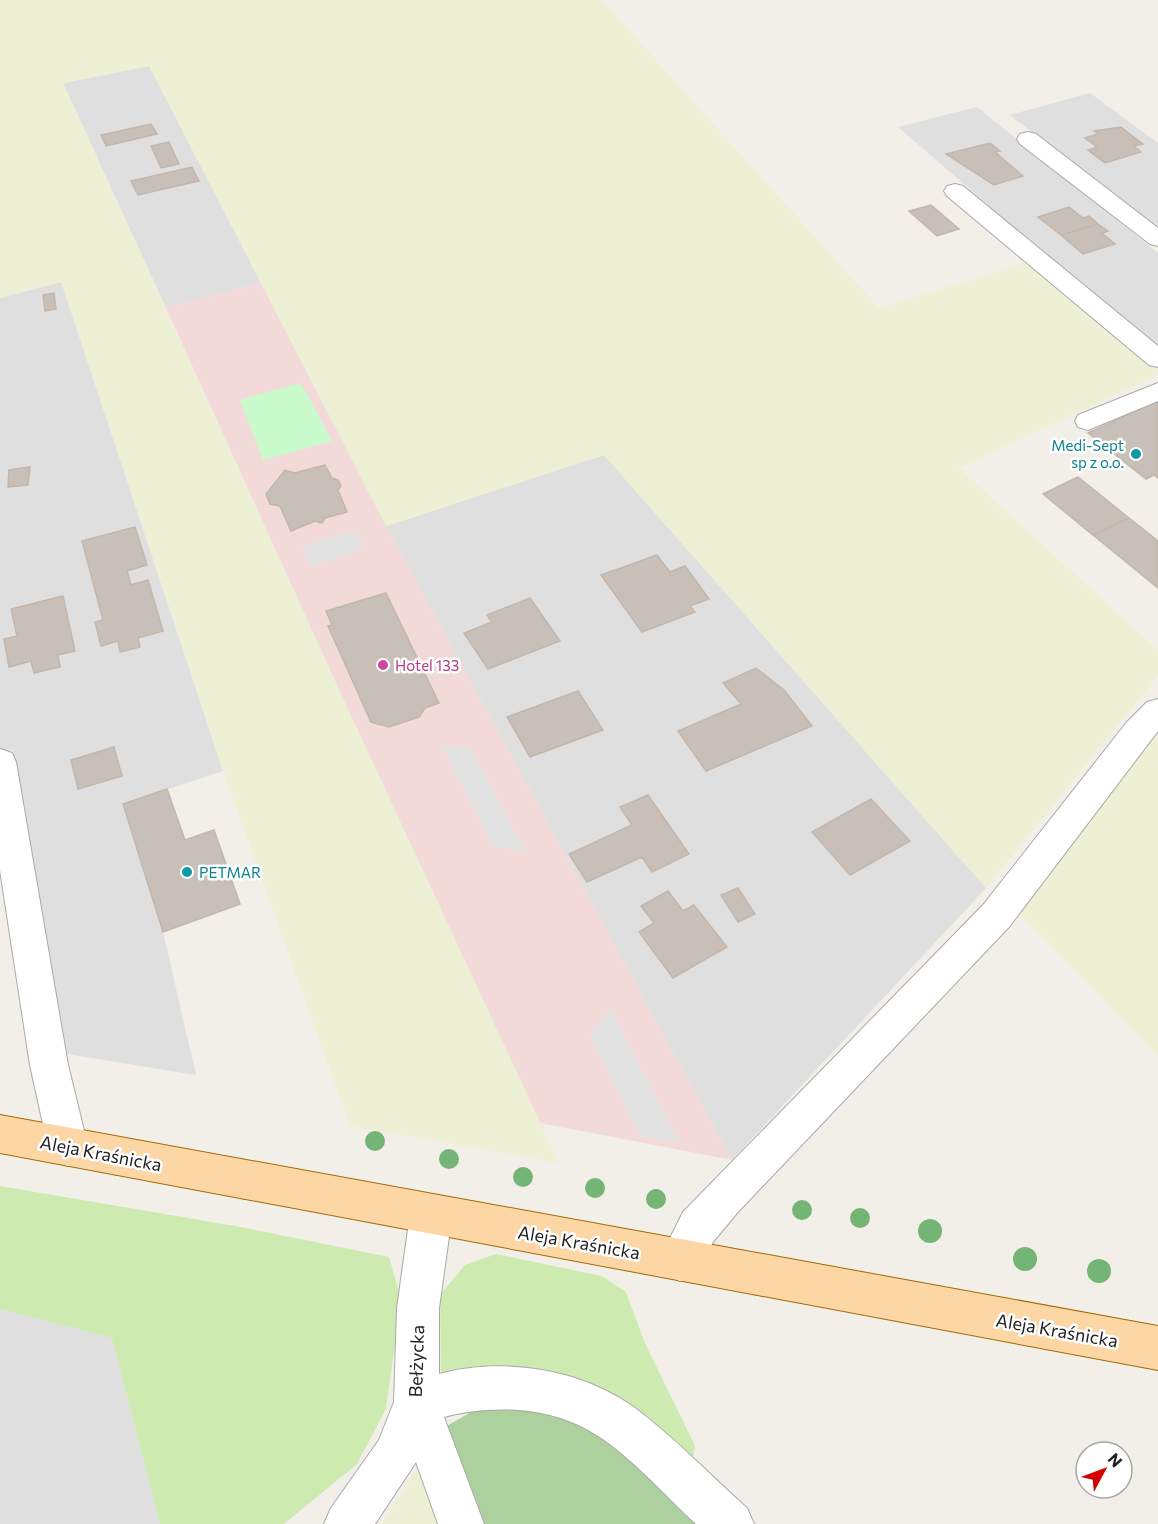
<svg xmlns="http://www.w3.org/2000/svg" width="1158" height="1524" viewBox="0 0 1158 1524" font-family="Commissioner,sans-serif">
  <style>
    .residential { fill: #e0dfdf }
    .commercial { fill: #f2dad9 }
    .farmland { fill: #eef0d5 }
    .grass { fill: #cdebb0 }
    .forest { fill: #add19e }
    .park { fill: #c8facc }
    .parking { fill: #e2e2e2 }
    .building { fill: #c7bfb8; stroke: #c4b6ab; stroke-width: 1.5 }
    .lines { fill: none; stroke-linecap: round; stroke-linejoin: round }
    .minor-casing { stroke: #a9a9a9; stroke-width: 2 }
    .major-casing { stroke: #a06b00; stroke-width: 2 }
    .minor { fill: #fff; fill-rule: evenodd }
    .major { fill: #fcd6a4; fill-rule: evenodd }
    .tree { fill: #74b475 }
    .culture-dot { fill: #0f9aa8; stroke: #fff; stroke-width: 2 }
    .hotel-dot { fill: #d1479c; stroke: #fff; stroke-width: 2 }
    .labels { text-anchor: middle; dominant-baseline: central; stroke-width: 5; stroke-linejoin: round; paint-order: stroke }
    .culture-label { font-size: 15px; fill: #0d838f; stroke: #fff; text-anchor: end }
    .hotel-label { font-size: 15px; fill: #b23c85; stroke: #fff; text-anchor: start }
    .near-street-label { font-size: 18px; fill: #222; stroke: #fff }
  </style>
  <rect width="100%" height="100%" fill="#f2efe9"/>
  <!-- residential -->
  <path class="residential" d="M149 66 263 282 166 308 63 83Z
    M1090 93 1158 143V229L1010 115Z
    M977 107 1158 253V347L1090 293 898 127Z
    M61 282 114 413 223 771 123 804 163 932 196 1075 67 1054 13 750 0 753V298Z
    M604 455 986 888 732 1160 386 526Z
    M0 1309 112 1337 160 1524H0Z"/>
  <!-- commercial -->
  <path class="commercial" d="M263 282 386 526 732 1160 540 1123 339 690 166 308Z"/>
  <!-- farmland -->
  <path class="farmland" d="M0 0H602L879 308 1029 262 1158 365V375L959 468 1158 650V676L986 888 604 455 386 526 149 66 63 83 339 690 559 1163 350 1126 223 771 61 282 0 298Z
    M1144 725 1158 738V1056L1008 902Z
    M423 1459 445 1524H382Z"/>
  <!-- grass -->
  <path class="grass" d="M0 1186 241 1227 389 1257 401 1299 386 1409 357 1464 284 1524H160L112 1338 0 1309Z
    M496 1254 602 1276 626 1292 644 1341 695 1446 692 1467 441 1376 440 1295 465 1265Z"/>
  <!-- forest -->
  <path class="forest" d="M487 1403 533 1409 587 1425 705 1524H480L438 1431Z"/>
  <!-- park -->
  <path class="park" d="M301 383 332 441 263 460 240 400Z"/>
  <!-- parking -->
  <path class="parking" d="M355 530 364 549 310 566 301 547Z
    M441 745 471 749 526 853 493 846Z
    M611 1009 679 1142 639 1136 590 1036Z"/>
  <!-- building -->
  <path class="building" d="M151 124 157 134 106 146 101 135Z
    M1121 127 1143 144 1134 146 1141 152 1105 163 1088 150 1097 147 1085 138 1098 134 1094 131Z
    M169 142 179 164 161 168 151 146Z
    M990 143 1000 151 995 152 1023 176 994 185 946 154Z
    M192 167 199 181 138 195 131 181Z
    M931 205 959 229 937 236 909 211Z
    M1069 207 1083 218 1089 216 1098 224 1061 235 1038 217Z
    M1098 224 1108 231 1102 233 1115 244 1083 254 1061 235Z
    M54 293 56 309 45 311 43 295Z
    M1158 401V478L1154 475 1146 479 1088 433Z
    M325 465 332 478 338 480 341 486 338 490 347 512 325 518 322 523 315 521 291 531 280 506 270 504 266 494 285 470 295 473Z
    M30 467 28 485 8 487 9 470Z
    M1078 477 1129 518 1093 535 1043 494Z
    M1129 518 1158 541V588L1093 535Z
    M135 527 147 565 127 571 131 585 148 580 163 631 138 638 140 647 120 652 118 641 101 646 95 622 103 620 82 541Z
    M657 555 670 572 685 566 709 599 690 606 695 612 642 632 601 575Z
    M386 593 439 703 425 708 419 717 389 727 371 722 328 626 332 625 326 611Z
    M63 596 75 651 58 655 60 667 34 673 31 661 9 667 4 639 17 636 11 609Z
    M530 598 560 641 488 669 464 633 492 622 487 615Z
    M756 668 785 691 812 726 706 771 678 731 741 704 723 683Z
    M578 691 603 730 530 757 507 717Z
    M114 747 122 776 78 789 71 760Z
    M167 789 185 840 214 830 240 904 163 932 123 804Z
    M648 795 689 854 652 872 642 857 587 882 569 854 632 825 620 807Z
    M871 799 910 841 850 875 812 832Z
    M738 888 755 914 738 922 721 895Z
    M668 891 683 911 694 905 727 947 673 978 639 932 654 923 641 906Z"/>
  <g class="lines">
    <defs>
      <path id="minor" d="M1028 132 1036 134 1158 228V246L1150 244 1020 144 1017 139 1020 134Z
        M955 184 963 186 1158 346V367L1149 365 947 196 944 191 947 186Z
        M1158 383V401L1088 430 1078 427 1075 421 1078 415Z
        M1158 699V731L1009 927 737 1213 713 1242 695 1275 680 1281 665 1275 659 1260 683 1212 983 905 1127 722 1147 702Z
        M0 749 12 753 16 762 68 1065 88 1147 82 1161 68 1166 54 1161 48 1147 30 1065 0 870Z
        M431 1195 446 1201 452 1215 439 1308V1374C502 1357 580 1368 635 1408 675 1438 710 1475 747 1508L754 1524H696C662 1493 629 1453 588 1430 546 1406 489 1405 444 1417L484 1524H438L416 1462 375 1524H324L331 1508 379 1440 394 1402 397 1308 410 1215 416 1201Z"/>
      <path id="major" d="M0 1115 1158 1326V1370L0 1153Z"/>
    </defs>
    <!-- minor casing -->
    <use href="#minor" class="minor-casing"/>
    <!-- major casing -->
    <use href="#major" class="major-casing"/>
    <!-- minor -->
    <use href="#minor" class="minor"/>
    <!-- major -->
    <use href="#major" class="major"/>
  </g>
  <!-- trees -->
  <g class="tree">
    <circle cx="375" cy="1141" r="10"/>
    <circle cx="449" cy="1159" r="10"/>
    <circle cx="523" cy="1177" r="10"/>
    <circle cx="595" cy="1188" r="10"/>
    <circle cx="656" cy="1199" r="10"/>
    <circle cx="802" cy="1210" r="10"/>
    <circle cx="860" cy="1218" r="10"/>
    <circle cx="930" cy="1231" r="12"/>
    <circle cx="1025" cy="1259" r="12"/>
    <circle cx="1099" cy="1271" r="12"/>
  </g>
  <!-- markers -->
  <g class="culture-dot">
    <circle cx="1136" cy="454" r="6"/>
    <circle cx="187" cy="872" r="6"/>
  </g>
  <circle class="hotel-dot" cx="383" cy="665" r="6"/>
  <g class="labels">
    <!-- culture labels -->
    <g class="culture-label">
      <text x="1124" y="445">Medi-Sept<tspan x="1124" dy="17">sp z o.o.</tspan></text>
      <text x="199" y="872" text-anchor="start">PETMAR</text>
    </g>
    <!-- hotel labels -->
    <g class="hotel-label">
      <text x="395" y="665">Hotel 133</text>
    </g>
    <!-- near-street labels -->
    <g class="near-street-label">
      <text transform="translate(101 1153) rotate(11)">Aleja Kraśnicka</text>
      <text transform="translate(579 1242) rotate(10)">Aleja Kraśnicka</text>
      <text transform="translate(1057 1330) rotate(10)">Aleja Kraśnicka</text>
      <text transform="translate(416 1361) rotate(-88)">Bełżycka</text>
    </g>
  </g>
  <!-- north arrow -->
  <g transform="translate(1104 1470) rotate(49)"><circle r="28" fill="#ffffff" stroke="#a7a7a7" stroke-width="1.5"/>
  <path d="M0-4.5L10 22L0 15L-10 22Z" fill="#d40000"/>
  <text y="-9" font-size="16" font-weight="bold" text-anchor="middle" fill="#222222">N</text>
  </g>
</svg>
